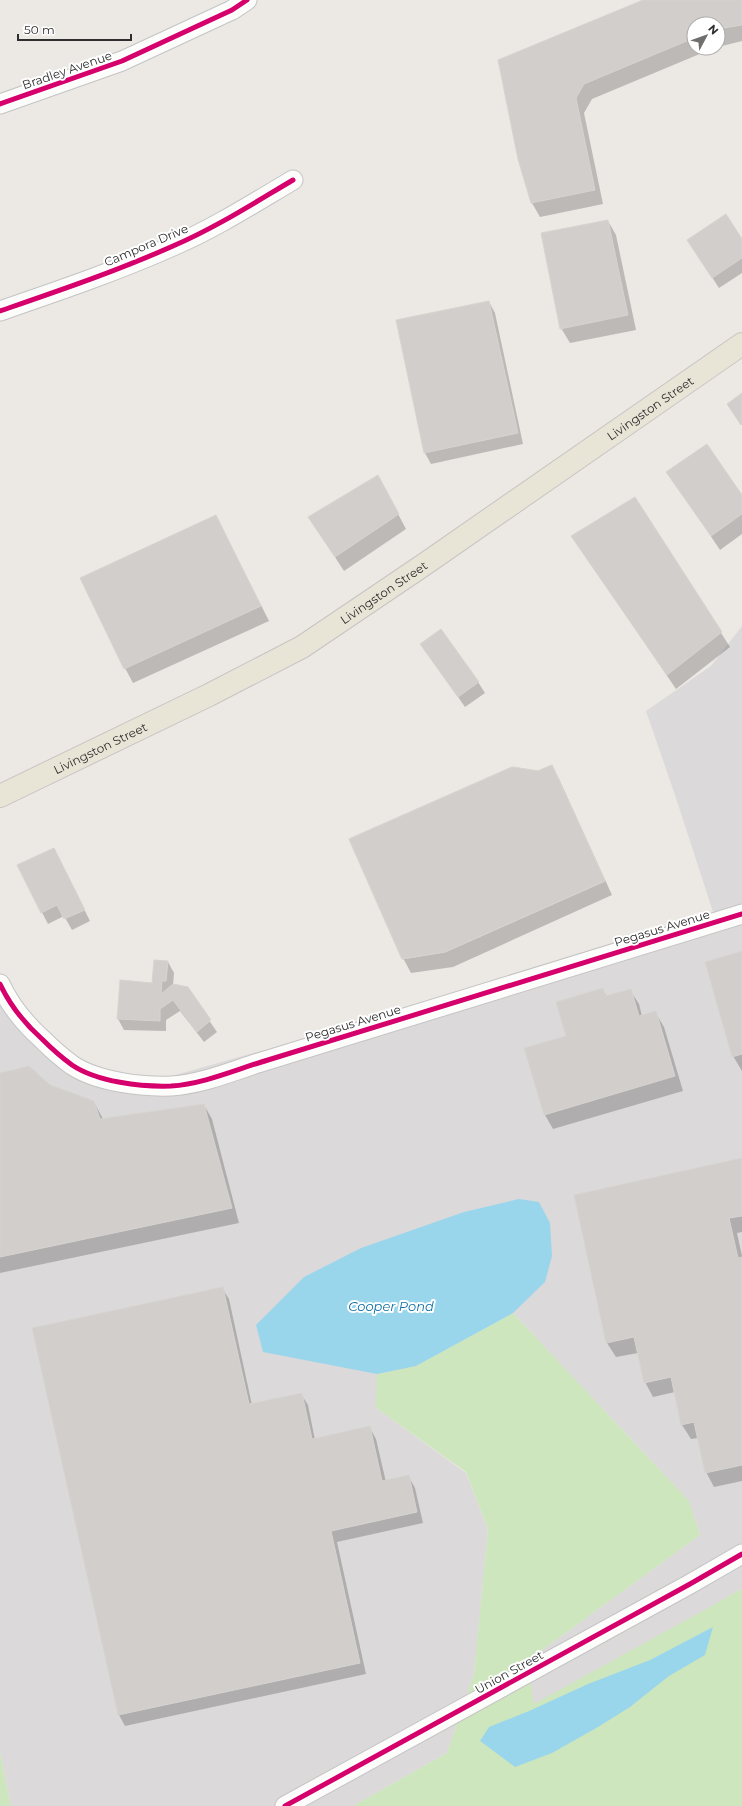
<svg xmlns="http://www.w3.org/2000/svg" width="742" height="1806" viewBox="0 0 742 1806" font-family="Montserrat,sans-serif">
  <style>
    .industrial { fill: #dcd9db }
    .green { fill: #cee6be }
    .water { fill: #99d6ec }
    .shadow { fill: #0003 }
    .building { fill: #d1cecb; stroke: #d7d4d0 }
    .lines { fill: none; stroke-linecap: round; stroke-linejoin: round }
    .minor-casing { stroke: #c5c4c5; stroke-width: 21 }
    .major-casing { stroke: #c6c5c4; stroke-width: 24 }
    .minor { stroke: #fcfcfb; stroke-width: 19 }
    .major { stroke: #e8e4d6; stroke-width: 22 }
    .cycleway-casing { stroke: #fff; stroke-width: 8 }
    .cycleway { stroke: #d6006c; stroke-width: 5 }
    .labels { text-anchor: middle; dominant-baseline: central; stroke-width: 4; stroke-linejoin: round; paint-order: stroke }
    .street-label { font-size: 12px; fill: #2e2e2e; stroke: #fff }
    .water-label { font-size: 13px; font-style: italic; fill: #0d6fa3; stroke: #fff }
  </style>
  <rect width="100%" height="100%" fill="#ece8e4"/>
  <!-- industrial -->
  <path class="industrial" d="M742 626V1589L534 1705 527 1661 700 1535 689 1501 513 1313 416 1366 376 1408 466 1473 488 1529 474 1674 447 1753 353 1806H11L0 1752V1000L71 1065 161 1079 407 1010 715 918 675 795 646 711 711 666Z"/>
  <!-- green -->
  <path class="green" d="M513 1313 689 1501 700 1535 527 1661 534 1704 742 1589V1806H353L447 1753 474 1674 488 1529 466 1472 376 1408 377 1374 416 1366Z
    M0 1752 11 1806H0Z"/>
  <!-- water -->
  <path class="water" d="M519 1199 539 1202 550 1223 552 1256 545 1282 513 1313 416 1366 377 1374 263 1352 256 1325 304 1277 361 1248 464 1212Z
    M713 1627 705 1655 669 1676 630 1707 598 1727 552 1753 515 1767 480 1741 489 1727 529 1711 588 1684 650 1660Z"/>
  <!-- shadow -->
  <path class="shadow" d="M646 0H742V41L718 47V24H694V48H714L592 99 584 113 603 204 540 217 532 203 519 159Z
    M608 221 616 235 636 330 570 343 561 328Z
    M688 240 742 241V273L719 288Z
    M489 302 495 313 523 444 431 464 425 453Z
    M668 472 742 496V534L720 550Z
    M386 491 406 529 344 571 318 531Z
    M635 498 730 647 676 689 572 536Z
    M216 516 269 621 133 683 125 668Z
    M421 644 478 682 485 693 465 707Z
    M552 766 560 781 612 895 453 967 411 973 403 958 538 773Z
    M54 849 90 921 72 930 64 916 48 924 18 866Z
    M742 952V1071L733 1056Z
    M168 962 174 973 173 985 187 988 217 1032 204 1042 180 1011 166 1020V1031L124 1030 118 1019 121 981 153 984Z
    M602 989 607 997 630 990 639 1004 642 1016 655 1012 664 1027 683 1091 553 1129 545 1115 525 1049 567 1037Z
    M0 1074 49 1085 94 1102 103 1119 204 1105 212 1119 239 1223 0 1273Z
    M742 1159V1232L737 1233 742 1256V1481L714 1487 706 1472 698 1438 691 1439 682 1425 675 1392 653 1397 645 1382 638 1353 616 1357 607 1343 575 1195Z
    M222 1288 229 1299 252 1405 301 1394 308 1405 315 1440 370 1428 376 1439 386 1482 409 1477 415 1488 423 1523 337 1542 366 1674 125 1726 119 1715 33 1329Z"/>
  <!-- building -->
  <path class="building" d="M643 0H742V25L718 29V24H694V38L584 84 576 98 595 190 531 203 518 159 498 60Z
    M726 214 742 239V258L712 278 687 240Z
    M608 220 628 315 560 329 541 233Z
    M489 301 518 433 424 453 396 320Z
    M742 393V424L741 425 727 404Z
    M707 444 742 495V514L711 536 666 472Z
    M378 475 399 514 335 557 308 517Z
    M635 497 722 632 667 675 571 536Z
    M216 515 261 606 124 669 80 578Z
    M441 629 479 682 458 697 420 644Z
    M552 765 605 881 445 952 402 959 349 839 512 767 538 771Z
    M552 765 605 881 445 952 402 959 349 839 512 767 538 771Z
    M54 848 85 910 64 919 57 905 41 913 17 865Z
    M742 951V1054L732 1057 705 962Z
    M154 960 168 961 166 981H162L161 994 173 984 188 987 211 1020 197 1032 173 1000 160 1009V1021L117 1019 120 980 152 983Z
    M603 988 605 996 631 989 639 1016 656 1011 675 1076 544 1115 524 1048 566 1036 556 1002Z
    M29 1066 50 1085 94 1101 100 1119 204 1104 232 1208 0 1257V1073Z
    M742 1158V1216L729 1218 738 1258 742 1257V1465L705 1473 694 1422 681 1425 671 1377 644 1383 634 1337 606 1343 574 1195Z
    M223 1287 249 1404 302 1393 312 1439 370 1426 382 1481 409 1475 417 1512 331 1531 360 1663 118 1715 32 1328Z"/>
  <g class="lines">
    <defs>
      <path id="minor" d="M0 104 122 61 232 10 247 0
        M0 311C58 291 117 271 173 246 215 228 254 203 293 180
        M0 984C10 1005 24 1023 42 1039 51 1048 61 1057 72 1065 97 1082 142 1087 171 1086 204 1084 237 1069 268 1060L742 914
        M285 1806 690 1584 742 1554"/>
      <g id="major">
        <path id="s1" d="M0 796 209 695 302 647 422 566 742 344"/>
      </g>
    </defs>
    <!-- minor casing -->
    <use href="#minor" class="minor-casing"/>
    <!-- major casing -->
    <use href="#major" class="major-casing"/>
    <!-- minor -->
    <use href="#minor" class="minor"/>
    <!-- major -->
    <use href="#major" class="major"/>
    <defs>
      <path id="cycleway" d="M0 104 122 61 232 10 247 0
        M0 311C58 291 117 271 173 246 215 228 254 203 293 180
        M0 984C10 1005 24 1023 42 1039 51 1048 61 1057 72 1065 97 1082 142 1087 171 1086 204 1084 237 1069 268 1060L742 914
        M285 1806 690 1584 742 1554"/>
    </defs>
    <!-- cycleway casing -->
    <use href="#cycleway" class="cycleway-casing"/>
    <!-- cycleway -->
    <use href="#cycleway" class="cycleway"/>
  </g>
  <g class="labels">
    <!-- street labels -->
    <g class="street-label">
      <text transform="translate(67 70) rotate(-19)">Bradley Avenue</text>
      <text transform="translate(146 245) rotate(-23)">Campora Drive</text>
      <text stroke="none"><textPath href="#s1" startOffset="759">Livingston Street</textPath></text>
      <text stroke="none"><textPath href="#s1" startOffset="435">Livingston Street</textPath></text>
      <text stroke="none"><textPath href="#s1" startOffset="111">Livingston Street</textPath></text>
      <text transform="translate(662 928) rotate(-17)">Pegasus Avenue</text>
      <text transform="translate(353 1023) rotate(-17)">Pegasus Avenue</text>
      <text transform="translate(509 1672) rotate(-29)">Union Street</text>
    </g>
    <!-- water labels -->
    <g class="water-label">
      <text x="391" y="1306">Cooper Pond</text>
    </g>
  </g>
  <!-- north arrow -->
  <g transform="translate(706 36) rotate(49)"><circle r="19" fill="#ffffff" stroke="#ababab"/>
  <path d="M0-3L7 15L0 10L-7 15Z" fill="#706f6e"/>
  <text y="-6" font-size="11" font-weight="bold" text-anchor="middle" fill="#2e2e2e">N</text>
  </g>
  <!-- scale -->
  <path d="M18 34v6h113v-6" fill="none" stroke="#2e2e2e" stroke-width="2"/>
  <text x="24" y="34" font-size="12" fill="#2e2e2e" stroke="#ffffff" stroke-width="3" paint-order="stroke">50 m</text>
</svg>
